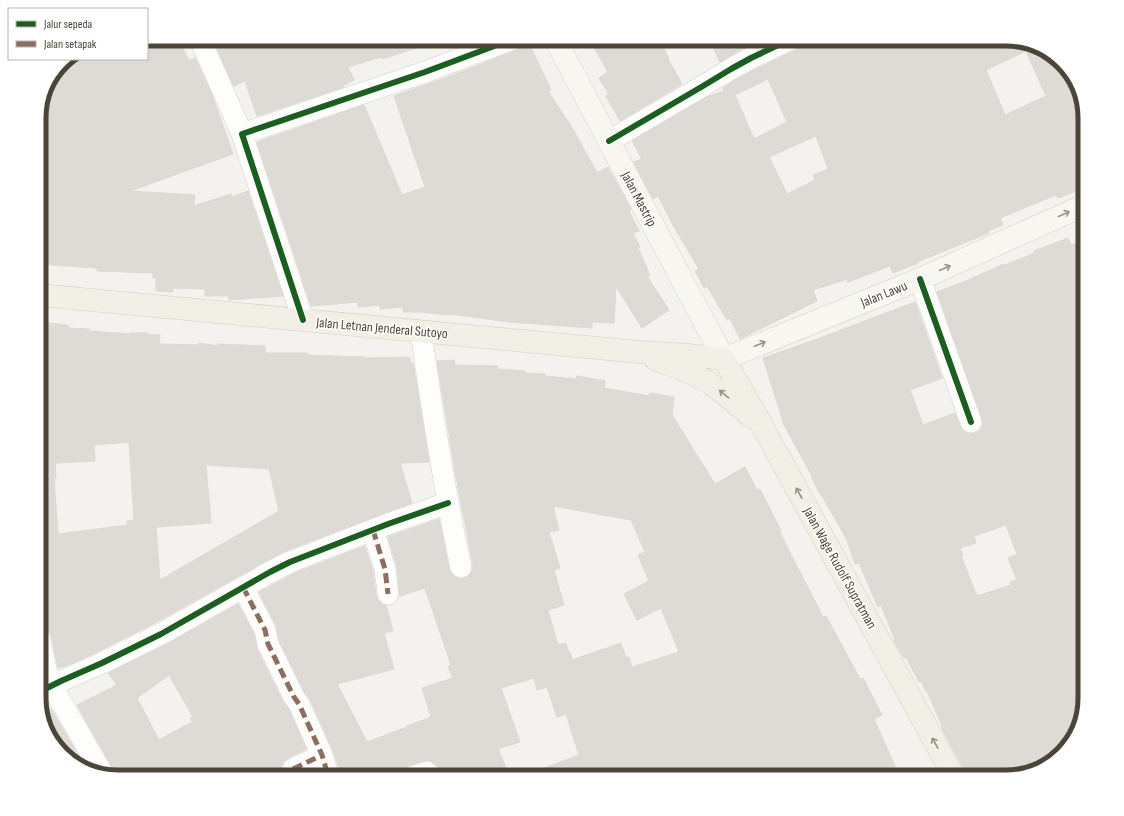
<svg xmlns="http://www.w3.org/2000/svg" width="1124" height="816" viewBox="0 0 1124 816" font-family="'Sofia Sans Condensed',sans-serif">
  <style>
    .building { fill: #dedbd6; stroke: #dcd9d4; fill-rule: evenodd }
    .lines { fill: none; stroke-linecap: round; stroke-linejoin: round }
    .minor-casing { stroke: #d2d0cb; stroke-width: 22 }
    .secondary-casing { stroke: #d3cfc5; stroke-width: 23 }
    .primary-casing { stroke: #d6cebb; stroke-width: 23 }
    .minor { stroke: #fdfdfc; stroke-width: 21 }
    .secondary { stroke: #f7f6f1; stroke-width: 22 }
    .primary { stroke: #f2efe6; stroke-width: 22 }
    .quiet { stroke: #8d6e63; stroke-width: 5; stroke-dasharray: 10 5; stroke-linecap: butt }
    .cycleway-casing { stroke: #fff; stroke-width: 8 }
    .cycleway { stroke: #1b5e20; stroke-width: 6 }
    .oneway { stroke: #98948c }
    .oneway2 { stroke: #969187 }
    .labels { text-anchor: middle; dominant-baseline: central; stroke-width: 3; stroke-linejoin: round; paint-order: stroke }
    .street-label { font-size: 14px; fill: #4b4439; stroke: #fff }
    .rim { fill: none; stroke: #4b4439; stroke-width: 5 }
  </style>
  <rect width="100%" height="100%" fill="#f4f2ee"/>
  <!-- building -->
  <path class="building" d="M147 39H179L189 61 195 58 212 95 233 154 130 191 195 195 194 206 231 194 232 197 248 191 283 296 229 300V296H205V289L173 288V292L156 291V278H153V273L97 271V268L39 264V113L47 83 66 59H147Z
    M215 39H432V43L382 59 381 57 348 67 354 80 344 85V87L257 116 245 81 234 86 217 49 218 48Z
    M525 39H527L551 90 548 91 573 129 597 173 608 167 611 174H612L631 210 629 211 639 231 633 233 640 247 638 248 650 275 647 276 669 310 642 328 616 286 614 323 592 322V328L510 322 449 314V315L421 312H403V307L380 309V305L358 307V302L311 306 257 142 364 105 402 195 425 187 394 96 445 78 517 50 522 46Z
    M589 39H659L669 59H668L682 84 620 121 606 96 609 94 599 78 608 72Z
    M709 39H763L745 47 720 62Z
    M803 39H1006L1054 55 1077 83 1085 118V188L1058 198 1056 195 1000 218 1003 225 988 231 989 233 917 262 918 263 893 273 890 266 848 282 847 279 813 290 817 301 740 339 730 318 727 320 707 286 704 288 695 271 699 269 674 227 658 196 653 199 634 162 642 159 632 141 707 97 724 91 723 88 737 79 756 69 796 50 801 45ZM1026 51 1046 96 1005 115 986 70ZM768 79 787 122 754 139 735 95ZM816 136 828 169 813 175 815 180 787 194 769 157Z
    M1068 238 1071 245 1085 241V698L1069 746 1041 769 1006 777H967L965 771 941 727 942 726 927 691 926 692 921 681 919 682 906 657 904 658 894 641 895 640 881 605 878 607 859 563 855 564 847 540 821 494H820L811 476H812L784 425 763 358 826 336H825L915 302 942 378 910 390 923 425 955 413 960 426 963 431 969 434 975 433 980 430 983 425 982 418 937 292 966 281 1004 264 1005 265 1035 253 1034 251ZM1006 525 1017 554 1008 558 1017 580 1010 582 1011 585 977 596 961 556 963 555 960 548 976 543 974 536Z
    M39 322 68 325V328L89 329V331L130 334V333H148V335H160L159 344 198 345 199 343 218 346V344L265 346V353H307V355L365 357V358L410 357V363H413L429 462 400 463 412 503 384 513 285 551 237 577 155 623 97 652 71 664 58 668 51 634 48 629 42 625 39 612ZM129 442 134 520 127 521 128 525 58 534 54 478H56L55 463 95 461 94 445ZM206 465 269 469 279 511 160 580 156 527 211 523Z
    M454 360 455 365 498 366 497 369 525 371 526 373 545 374V376L576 379 577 376 605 381 604 388 649 396 650 393 674 397 672 415 715 484 745 467 757 490 760 489 781 531H779L823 617 826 616 860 679 863 678 882 715 874 719 900 777H668L666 767 635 777H526V775L579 755 566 714 557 717 547 687 537 690 534 678 501 688 520 742 498 749 510 777H441L438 767 434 763 429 760 423 761 408 766 403 769 400 774V777H342L333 750 310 699 304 691 279 640 276 625 259 592 295 573 365 546 373 572 376 596 379 601 383 605H386L393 631 384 633 394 669 337 684 367 742 407 727V726L431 717 422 688 453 678 448 666 451 665 425 588 400 596 397 567 388 537 439 519 449 569 452 575 457 578 463 579 469 576 472 571 473 565 456 477 437 361ZM553 506 631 520 645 552 638 555 649 581 624 594 637 620 661 608 679 652 632 667 629 657 626 658 621 643 572 660 570 652 569 653 566 643 558 645 548 610 564 605 554 570 560 568 549 532 559 530Z
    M238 604 254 634 257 649 283 702 289 710 306 749 288 758 283 762 281 769 282 774 285 777H118L112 775 113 771 111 765 77 705 117 685 108 673 167 644ZM169 675 193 717 190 718 192 722 159 740 137 698Z
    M51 709 84 765 70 761 50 737 42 713Z"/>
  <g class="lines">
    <defs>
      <path id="minor" d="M200 39 242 134
        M609 141 703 86 731 69 751 58 791 39
        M920 279 971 422
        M303 320 242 134 425 72 513 39
        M421 332C432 410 444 489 461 567
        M373 530 385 569 388 594
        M243 587 265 630 268 644 294 697 299 704 322 755 327 772 330 777
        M39 637 46 669 52 686 101 771
        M39 692 61 681 102 663 161 634 270 572 290 562 388 524 448 503
        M293 769 322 755
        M412 777 427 772 429 777"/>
      <path id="secondary" d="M555 39 691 297 724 359 920 279 1085 205"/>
      <path id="primary" d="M39 295 639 352 688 355 724 359 764 429 954 777
        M655 359C675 367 698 374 715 387 728 396 739 407 751 417"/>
    </defs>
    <!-- minor casing -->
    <use href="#minor" class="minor-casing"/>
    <!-- secondary casing -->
    <use href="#secondary" class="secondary-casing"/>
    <!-- primary casing -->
    <use href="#primary" class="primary-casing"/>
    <!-- minor -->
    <use href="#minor" class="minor"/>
    <!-- secondary -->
    <use href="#secondary" class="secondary"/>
    <!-- primary -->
    <use href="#primary" class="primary"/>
    <!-- quiet -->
    <path class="quiet" d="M373 530 385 569 388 594
      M243 587 265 630 268 644 294 697 299 704 322 755 327 772 330 777
      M293 769 322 755"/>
    <defs>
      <path id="cycleway" d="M609 141 703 86 731 69 751 58 791 39
        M920 279 971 422
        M303 320 242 134 425 72 513 39
        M39 692 61 681 102 663 161 634 270 572 290 562 388 524 448 503"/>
    </defs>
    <!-- cycleway casing -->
    <use href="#cycleway" class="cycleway-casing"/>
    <!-- cycleway -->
    <use href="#cycleway" class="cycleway"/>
  </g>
  <!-- one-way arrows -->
  <defs><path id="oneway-shaft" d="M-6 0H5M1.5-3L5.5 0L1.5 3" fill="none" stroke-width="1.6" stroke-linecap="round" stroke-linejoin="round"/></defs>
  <g class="oneway">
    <use href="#oneway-shaft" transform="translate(1064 214) rotate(-24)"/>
    <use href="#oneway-shaft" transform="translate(945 268) rotate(-24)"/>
    <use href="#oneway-shaft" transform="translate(760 344) rotate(-22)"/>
  </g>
  <g class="oneway2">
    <use href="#oneway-shaft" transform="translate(724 394) rotate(-141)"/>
    <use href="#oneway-shaft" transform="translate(799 493) rotate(-119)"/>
    <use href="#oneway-shaft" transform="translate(935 743) rotate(-119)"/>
  </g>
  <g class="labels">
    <!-- street labels -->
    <g class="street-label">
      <text transform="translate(639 199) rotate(62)">Jalan Mastrip</text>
      <text transform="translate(884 294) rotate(-22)">Jalan Lawu</text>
      <text transform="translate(382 328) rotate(5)">Jalan Letnan Jenderal Sutoyo</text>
      <text transform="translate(840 568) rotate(61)">Jalan Wage Rudolf Supratman</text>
    </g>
  </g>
  <!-- crop -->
  <path d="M0 0H1124V816H0ZM118 46H1006A72 72 0 0 1 1078 118V698A72 72 0 0 1 1006 770H118A72 72 0 0 1 46 698V118A72 72 0 0 1 118 46Z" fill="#fff" fill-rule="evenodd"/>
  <path class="rim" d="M118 46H1006A72 72 0 0 1 1078 118V698A72 72 0 0 1 1006 770H118A72 72 0 0 1 46 698V118A72 72 0 0 1 118 46Z"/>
  <!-- legend -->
  <rect x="8" y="8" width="140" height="52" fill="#ffffff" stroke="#b7b4b0"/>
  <rect x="16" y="21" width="20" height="6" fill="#1b5e20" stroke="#b7b4b0"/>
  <text x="44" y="28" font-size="12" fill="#4b4439">Jalur sepeda</text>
  <rect x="16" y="41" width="20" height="6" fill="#8d6e63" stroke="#b7b4b0"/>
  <text x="44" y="48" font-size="12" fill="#4b4439">Jalan setapak</text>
</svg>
